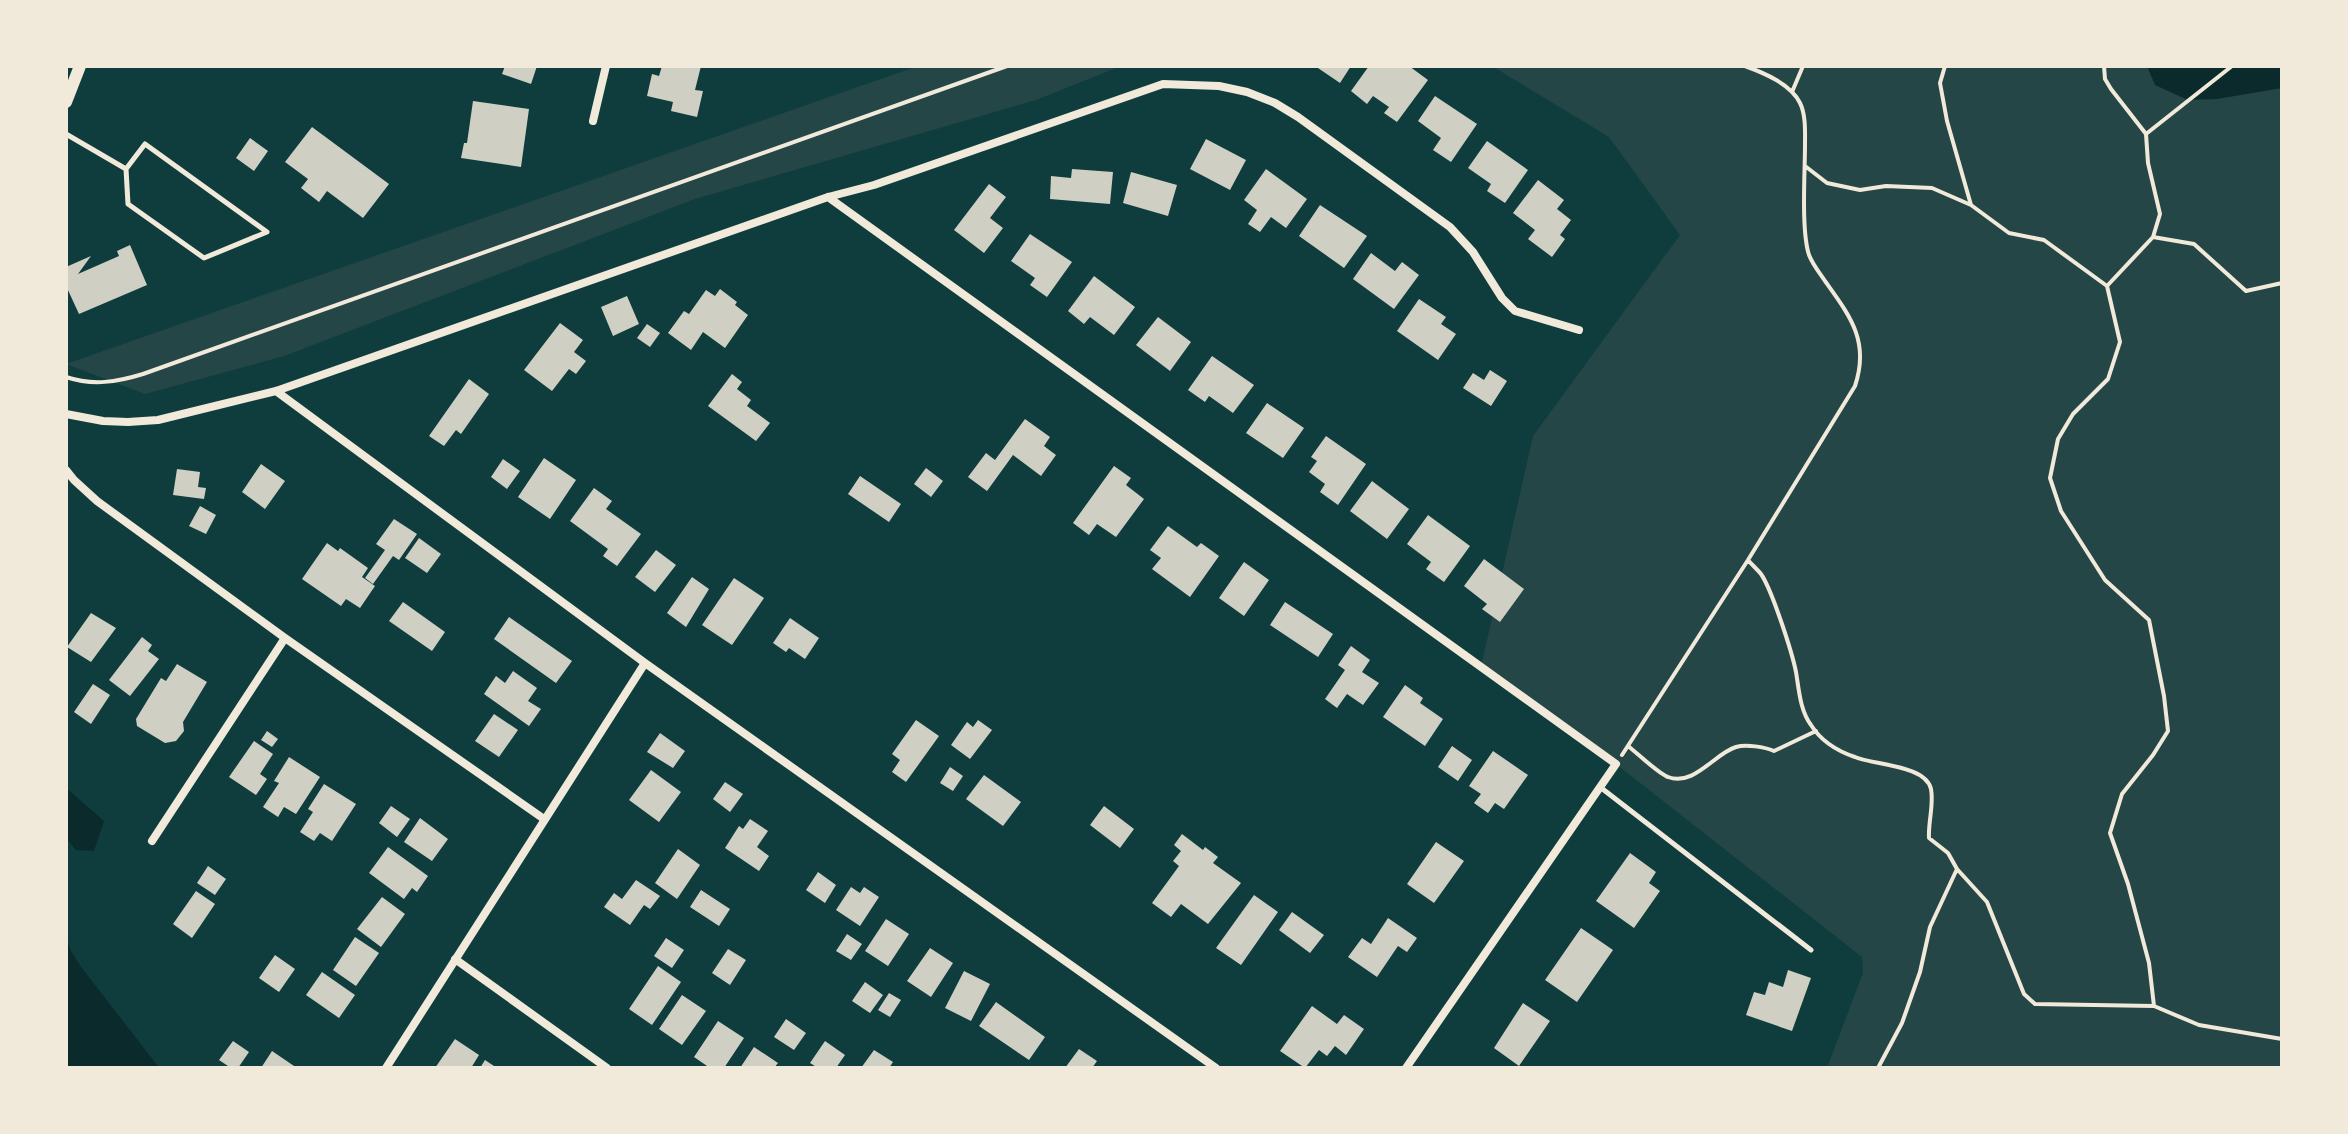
<svg xmlns="http://www.w3.org/2000/svg" width="2348" height="1134" viewBox="0 0 2348 1134" font-family="'DM Sans',sans-serif">
  <style>
    .green { fill: #244646 }
    .water { fill: #0a2a2b }
    .building { fill: #cfcfc3 }
    .lines { fill: none; stroke-linecap: round; stroke-linejoin: round }
    .path { stroke: #f1e9da; stroke-width: 4 }
    .service { stroke: #f1e9da; stroke-width: 5 }
    .minor { stroke: #f1e9da; stroke-width: 8 }
    .tertiary { stroke: #f1e9da; stroke-width: 12 }
  </style>
  <rect width="100%" height="100%" fill="#0f3d3e"/>
  <!-- green -->
  <path class="green" d="M918 66H1121L1036 100 695 199 284 356 145 394 66 364Z
    M1492 66H2282V1068H1827L1863 973 1862 957 1616 764 1481 667 1533 436 1680 235 1609 137Z"/>
  <!-- water -->
  <path class="water" d="M2147 66H2282V88L2217 99 2188 100 2155 85Z
    M66 788 104 821 94 851 76 850 66 838Z
    M66 938 71 951 81 967 157 1065V1068H71L66 1065Z"/>
  <!-- building -->
  <path class="building" d="M505 66H537L531 84 502 74Z
    M662 66H701L695 90 703 91 697 117 671 111 673 102 647 96 652 74 659 76Z
    M1315 66H1351L1340 83Z
    M1369 66H1409L1428 80 1397 122 1384 113 1389 107 1373 96 1367 104 1351 91Z
    M1435 96 1477 124 1451 162 1433 150 1441 138 1418 121Z
    M473 101 529 109 521 167 461 158 464 143H467Z
    M312 127 389 184 363 218 327 191 319 202 301 188 308 179 285 162Z
    M250 138 268 151 254 171 236 158Z
    M1206 139 1246 160 1230 190 1190 169Z
    M1487 141 1528 170 1505 203 1487 191 1491 184 1468 168Z
    M1072 169 1113 172 1110 204 1050 199 1051 176 1071 178Z
    M1266 169 1307 199 1286 228 1271 217 1260 232 1248 224 1257 210 1244 200Z
    M1131 172 1177 185 1168 216 1123 203Z
    M1538 180 1564 200 1557 209 1571 220 1560 235 1565 239 1552 257 1528 239 1535 230 1513 213Z
    M989 184 1006 197 990 218 1003 228 984 253 954 230Z
    M1320 205 1367 236 1344 268 1299 236Z
    M1030 234 1072 262 1047 297 1030 285 1035 278 1011 261Z
    M130 245 147 285 79 314 67 288 66 290V267L91 256 78 274 119 256 117 251Z
    M1371 253 1395 271 1402 262 1419 275 1394 309 1353 279Z
    M1094 276 1135 307 1114 335 1090 317 1084 324 1068 311Z
    M720 289 737 302 735 305 748 315 725 348 703 332 691 350 668 333 684 311 689 314 706 290 715 296Z
    M627 296 639 324 613 336 601 307Z
    M1419 299 1446 317 1441 324 1456 334 1438 360 1397 331Z
    M1158 317 1191 342 1170 371 1136 345Z
    M560 323 583 340 574 352 586 361 576 374 569 369 552 391 524 370Z
    M647 324 660 333 650 347 637 338Z
    M1212 356 1254 385 1233 413 1209 396 1205 402 1188 390Z
    M1490 370 1507 381 1491 406 1463 388 1473 373 1484 380Z
    M732 374 742 382 737 389 751 400 747 406 770 423 756 441 708 406Z
    M469 379 489 394 461 434 456 430 444 446 429 436Z
    M1267 403 1304 428 1283 458 1246 433Z
    M1025 419 1050 437 1044 446 1056 455 1041 476 1013 455 987 491 968 477 986 453 995 460Z
    M1326 436 1366 464 1338 505 1320 492 1325 484 1309 472 1317 461 1311 457Z
    M544 458 576 480 550 519 518 497Z
    M503 459 520 471 507 489 491 477Z
    M261 464 285 481 265 509 242 492Z
    M1114 466 1131 478 1126 485 1144 499 1116 537 1097 524 1089 535 1073 523Z
    M926 468 943 481 931 497 914 484Z
    M177 469 200 472 198 487 206 488 204 499 173 495Z
    M860 476 901 504 889 522 848 494Z
    M1372 481 1409 509 1387 539 1350 511Z
    M594 488 612 501 606 509 641 534 617 566 603 556 608 549 570 521Z
    M200 506 216 515 206 534 189 526Z
    M1428 515 1470 546 1444 582 1426 569 1431 562 1407 544Z
    M394 519 417 534 399 560 393 556 373 584 365 578 385 550 376 544Z
    M1168 526 1197 547 1201 543 1219 556 1190 597 1152 569 1161 558 1150 550Z
    M419 538 441 554 427 573 405 558Z
    M327 543 338 551 340 548 368 568 362 577 375 586 360 608 346 599 341 606 302 579Z
    M656 550 676 565 655 592 635 577Z
    M1484 559 1524 589 1500 622 1482 609 1487 604 1464 586Z
    M1244 562 1269 580 1244 616 1219 598Z
    M692 577 709 589 686 627 667 613Z
    M734 578 764 598 732 645 702 625Z
    M403 602 445 632 432 651 389 621Z
    M1285 602 1333 634 1318 657 1270 625Z
    M91 613 116 628 91 662 67 647Z
    M509 617 572 661 556 683 494 639Z
    M790 618 819 638 805 659 789 648 786 652 773 643Z
    M142 637 152 645 148 651 159 659 130 696 109 680Z
    M1351 646 1370 660 1362 672 1379 683 1363 705 1347 694 1337 708 1325 699 1345 670 1338 665Z
    M177 664 207 682 183 722 184 731 176 741 165 743 137 726 136 719 161 678 166 681Z
    M513 671 537 688 528 701 541 709 529 726 484 694 496 676 505 683Z
    M93 684 110 695 91 724 74 712Z
    M1405 685 1423 698 1420 703 1443 719 1425 746 1383 717Z
    M494 714 518 730 499 757 475 741Z
    M916 720 939 736 906 782 892 772 900 760 892 754Z
    M978 720 992 730 970 759 951 745 967 722 973 727Z
    M267 731 278 739 272 747 261 740Z
    M660 733 685 751 673 768 647 752Z
    M254 741 273 754 260 774 267 779 256 795 229 777Z
    M1452 746 1472 760 1458 781 1438 767Z
    M1493 751 1528 775 1504 809 1495 803 1488 813 1474 803 1481 794 1469 786Z
    M289 757 320 777 296 814 284 807 278 817 263 807 279 783 274 781Z
    M950 767 963 776 953 791 940 783Z
    M651 770 681 792 659 822 629 800Z
    M984 775 1021 802 1003 826 966 799Z
    M725 782 743 794 730 812 713 799Z
    M324 784 356 804 332 841 320 833 314 841 300 832 313 812 308 809Z
    M391 806 410 819 397 837 379 823Z
    M1104 806 1134 829 1120 848 1090 825Z
    M420 818 448 839 432 861 404 842Z
    M750 819 768 831 757 847 769 856 759 871 725 848 739 826 743 829Z
    M1182 834 1203 850 1205 847 1218 857 1213 863 1241 883 1208 924 1181 904 1171 917 1152 903 1179 866 1173 861 1181 851 1174 845Z
    M1436 842 1464 861 1434 903 1407 884Z
    M388 847 428 876 417 892 412 888 404 899 369 873Z
    M678 849 700 865 677 899 655 883Z
    M1630 853 1656 872 1649 883 1660 891 1634 928 1596 901Z
    M208 866 226 879 215 895 197 883Z
    M818 872 836 885 825 903 806 890Z
    M636 880 660 896 650 909 644 905 630 925 604 907 614 893 622 899Z
    M851 887 860 893 864 887 879 897 860 926 836 910Z
    M701 890 730 909 719 926 690 907Z
    M196 891 215 904 192 938 173 924Z
    M1254 895 1278 912 1241 965 1216 948Z
    M382 897 405 914 381 947 357 929Z
    M1292 912 1324 935 1310 953 1279 930Z
    M1388 918 1417 938 1407 952 1398 946 1377 977 1348 957 1362 938 1371 944Z
    M886 919 909 934 888 966 865 951Z
    M1581 928 1613 950 1577 1002 1545 980Z
    M847 934 862 944 851 960 836 951Z
    M355 937 379 953 356 986 333 970Z
    M666 938 684 950 672 968 654 956Z
    M930 948 953 963 931 997 907 981Z
    M728 949 746 960 730 985 712 973Z
    M275 955 295 969 279 992 259 978Z
    M658 966 681 982 652 1025 629 1009Z
    M1788 970 1811 978 1792 1031 1746 1015 1754 992 1765 995 1769 982 1783 987Z
    M964 971 990 984 971 1021 945 1008Z
    M322 972 355 995 339 1018 306 995Z
    M865 982 883 995 870 1013 852 1001Z
    M889 993 901 1000 890 1017 878 1010Z
    M682 995 706 1011 682 1045 659 1029Z
    M996 1002 1045 1037 1029 1060 979 1026Z
    M1523 1003 1550 1021 1519 1066 1494 1048Z
    M1312 1006 1337 1024 1344 1015 1364 1029 1346 1055 1335 1046 1327 1056 1319 1050 1305 1068 1280 1051Z
    M786 1019 806 1033 794 1050 774 1037Z
    M718 1021 744 1038 724 1068H710L694 1057Z
    M455 1039 479 1055 471 1068H435Z
    M233 1041 249 1052 238 1068H231L219 1060Z
    M825 1041 845 1055 836 1068H818L810 1063Z
    M754 1047 778 1063 774 1068H740Z
    M1079 1049 1097 1061 1092 1068H1065Z
    M874 1050 893 1062 889 1068H861Z
    M272 1051 297 1068H261Z
    M485 1060 497 1068H480Z"/>
  <g class="lines">
    <!-- path -->
    <path class="path" d="M1945 66 1940 83 1947 121 1971 205 2009 233 2044 240 2107 286
      M2104 66 2105 79 2111 89 2146 134 2148 163 2160 214 2153 237
      M1792 92 1803 66
      M2146 134 2232 66
      M1805 166 1827 183 1860 190 1886 186 1932 188 1971 205
      M66 377C93 386 117 382 143 374L1007 66
      M1748 560C1752 565 1757 569 1761 574 1772 590 1792 652 1796 672 1799 690 1800 710 1811 725 1821 741 1837 751 1855 757 1874 765 1926 765 1931 789 1934 805 1928 822 1929 838L1948 853 1957 869 1930 927 1920 972 1902 1023 1878 1068
      M1628 746C1637 753 1659 774 1668 777 1694 787 1715 753 1736 747 1746 744 1765 747 1774 751L1816 731
      M1622 755 1748 560 1855 386C1870 341 1850 316 1825 281 1819 272 1813 265 1809 255 1801 230 1805 173 1805 145 1805 132 1806 115 1800 103 1791 84 1764 73 1745 66
      M1957 869 1987 902 2024 994 2035 1004 2154 1006 2199 1025 2282 1039
      M2154 1006 2149 963 2128 884 2110 833 2122 794 2153 755 2168 731 2164 696 2149 620 2105 580 2061 511 2050 478 2058 439 2073 414 2108 379 2120 342 2107 286 2153 237 2194 244 2246 291 2282 283"/>
    <!-- service -->
    <path class="service" d="M66 134 126 169 145 144 267 232 204 258 128 204 126 169
      M1600 787 1811 950"/>
    <!-- minor -->
    <path class="minor" d="M593 121 606 66
      M828 197 1616 764 1406 1068
      M276 391 645 663 1216 1068
      M66 414 103 421 128 422 158 420 276 391 828 197 874 185 1163 84 1219 86 1247 92 1275 103 1298 117 1450 227 1473 252 1502 298 1515 311 1579 330
      M66 470 74 480 97 501 285 638 544 819
      M152 841 285 638
      M455 959 607 1068
      M386 1068 645 663"/>
    <!-- tertiary -->
    <path class="tertiary" d="M66 102 80 66"/>
  </g>
  <!-- border -->
  <rect width="2348" height="1134" fill="none" stroke="#f1e9da" stroke-width="136"/>
</svg>
